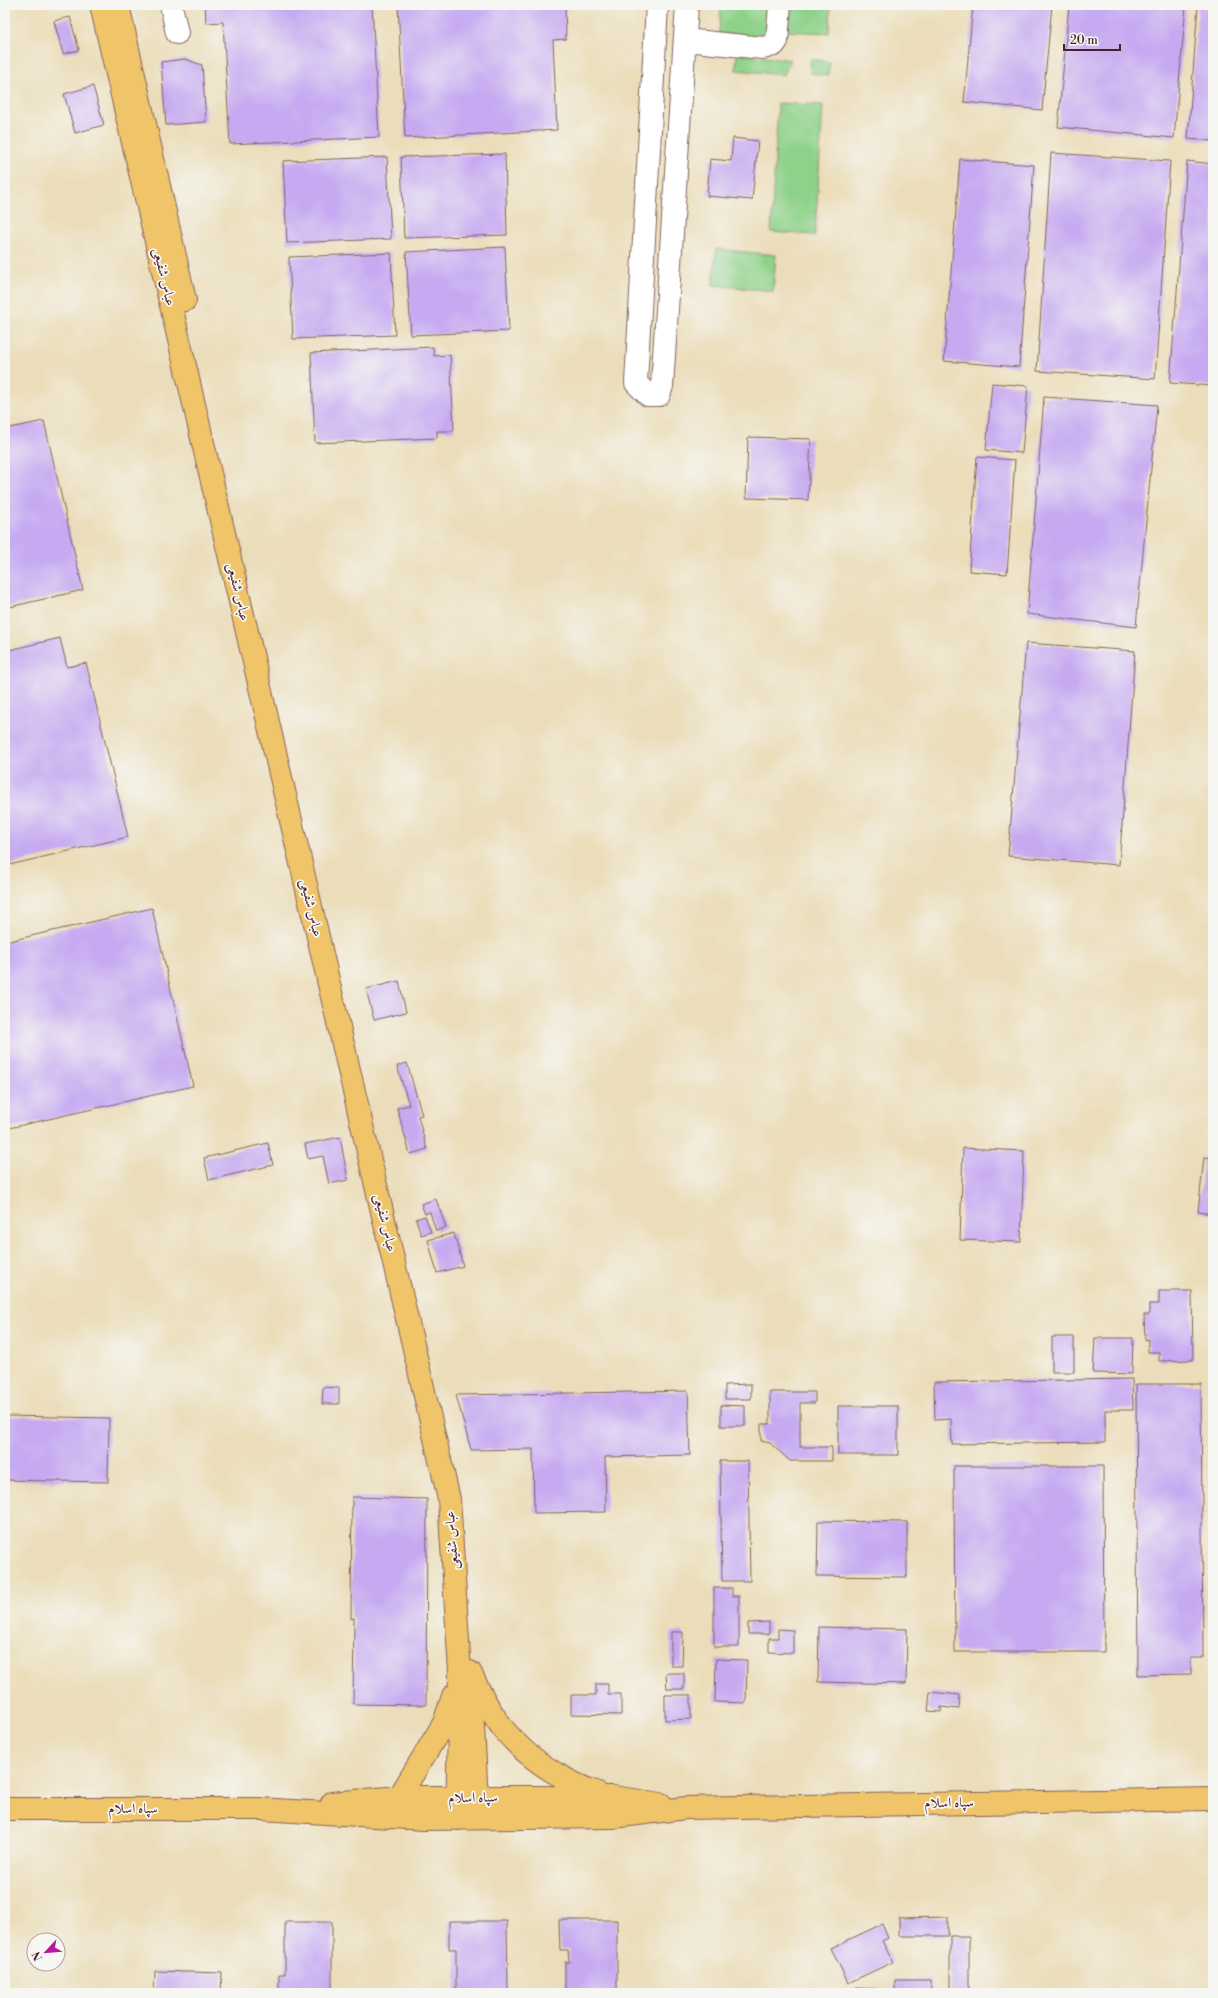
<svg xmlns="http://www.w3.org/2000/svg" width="1218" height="1998" viewBox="0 0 1218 1998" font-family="'Libre Bodoni',Amiri,serif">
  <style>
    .green { fill: #8ed189; stroke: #6c785a }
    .building { fill: #c6aaf1 }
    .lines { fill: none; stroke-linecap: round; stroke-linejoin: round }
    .minor-casing { stroke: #82625d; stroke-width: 24 }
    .major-casing { stroke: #82625d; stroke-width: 24 }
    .minor { stroke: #fff; stroke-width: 22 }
    .major { stroke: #f0c469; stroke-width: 22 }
    .labels { text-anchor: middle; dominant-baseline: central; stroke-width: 3.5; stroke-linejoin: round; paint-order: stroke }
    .street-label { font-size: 14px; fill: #4a1f2b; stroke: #f6f6f2 }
  </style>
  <rect width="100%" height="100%" fill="#f6f6f2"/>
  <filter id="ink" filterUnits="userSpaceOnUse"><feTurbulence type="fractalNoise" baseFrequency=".025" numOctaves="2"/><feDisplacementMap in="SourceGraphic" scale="8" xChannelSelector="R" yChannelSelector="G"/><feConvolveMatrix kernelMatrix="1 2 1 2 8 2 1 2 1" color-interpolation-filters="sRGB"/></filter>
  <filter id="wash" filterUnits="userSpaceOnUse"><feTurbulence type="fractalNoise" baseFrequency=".012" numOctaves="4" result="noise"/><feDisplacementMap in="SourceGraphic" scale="16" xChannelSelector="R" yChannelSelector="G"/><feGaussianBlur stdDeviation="0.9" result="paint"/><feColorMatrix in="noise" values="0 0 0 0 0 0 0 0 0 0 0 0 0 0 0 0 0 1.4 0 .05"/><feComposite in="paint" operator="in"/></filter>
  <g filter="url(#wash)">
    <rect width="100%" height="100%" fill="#ebddb9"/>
    <!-- green -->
    <path class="green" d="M721 5H769L766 38 719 34Z
      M786 5H831L829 33 784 31Z
      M737 54 791 60 784 75 736 70Z
      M811 59 830 62 828 76 810 73Z
      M778 103 823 105 815 235 771 232Z
      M716 249 776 255 773 291 713 285Z"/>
    <g id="blocks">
      <!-- building -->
      <path class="building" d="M205 5H372L379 137 230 144 223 22 206 23Z
        M398 5H565L566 39 553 40 557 130 405 138Z
        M973 5H1052L1042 110 964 102Z
        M1069 5H1186L1174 138 1058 127Z
        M1198 5H1213V141L1188 139Z
        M70 17 79 50 63 54 54 21Z
        M185 59 202 65 206 122 166 125 161 62Z
        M93 86 104 125 75 133 64 94Z
        M733 138 758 141 752 200 707 196 710 159 731 161Z
        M1051 153 1170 161 1155 379 1037 371Z
        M505 154 507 235 404 238 401 157Z
        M387 157 391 239 287 243 283 161Z
        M960 159 1034 165 1019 367 944 361Z
        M1187 161 1213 164V386L1170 383Z
        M505 247 509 331 411 335 406 252Z
        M391 253 395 335 293 339 289 257Z
        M433 347 434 356 450 355 454 431H437V438L315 443 311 353Z
        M992 383 1028 386 1022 453 986 450Z
        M1044 397 1157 405 1136 627 1027 614Z
        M44 421 83 590 5 608V429Z
        M748 437 811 439 808 500 746 498Z
        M977 457 1015 460 1007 574 969 571Z
        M60 638 67 667 86 663 128 837 5 866V651Z
        M1026 643 1135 651 1119 865 1008 856Z
        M152 908 193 1086 5 1129V942Z
        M1212 976H1213V1017H1208Z
        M399 981 406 1012 374 1020 366 989Z
        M407 1063 422 1115 418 1116 427 1149 410 1154 397 1108 409 1105 397 1066Z
        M340 1137 348 1180 329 1184 323 1156 308 1159 305 1144Z
        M268 1143 273 1165 209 1180 204 1158Z
        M963 1148 1024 1151 1021 1242 960 1240Z
        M1204 1157 1213 1158V1214L1198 1212Z
        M436 1199 446 1227 436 1231 430 1212 425 1214 421 1204Z
        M425 1216 431 1232 421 1235 416 1219Z
        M454 1233 463 1266 437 1273 428 1240Z
        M1159 1291H1192L1193 1360 1159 1361V1352H1148V1339L1145 1340 1144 1315H1149V1304H1159Z
        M1052 1337H1074V1372H1052Z
        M1095 1338H1133L1132 1374 1093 1373Z
        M1132 1379 1133 1410H1105V1442L952 1444 951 1419 935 1420 934 1382Z
        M751 1384V1399H725V1385Z
        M1136 1384H1201L1203 1658H1191V1674L1138 1675Z
        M323 1387 339 1388V1404H322Z
        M688 1391 690 1455 605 1457 606 1512 534 1513 533 1449 471 1450 456 1395Z
        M770 1392H815V1403H800V1447H832V1461H790L770 1443 761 1441V1424H770Z
        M721 1405 745 1406V1426H721Z
        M838 1406H898V1455H838Z
        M5 1416 109 1418 108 1482 5 1480Z
        M720 1461H748L750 1581H722Z
        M954 1466H1103L1104 1652H955Z
        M352 1497 427 1499 426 1705 353 1704 354 1618 351 1619Z
        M818 1521 907 1522V1577L817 1576Z
        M714 1588H732V1596H739V1647H714Z
        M769 1622V1634H748V1623Z
        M819 1627 907 1629 906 1684 818 1682Z
        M778 1629 793 1630V1653L769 1652V1638H778Z
        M671 1632H683L682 1666H671Z
        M716 1659 747 1660 746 1703 715 1702Z
        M666 1673H684V1689H667Z
        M596 1684H608V1694H621V1715L571 1714V1695H596Z
        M930 1692 960 1695 959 1709 941 1707V1712L928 1711Z
        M665 1695H691V1719L665 1720Z
        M948 1917V1936H899V1918Z
        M559 1920H617V1993H565V1962H569L568 1950H560Z
        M449 1921H507L508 1993H456V1949H449Z
        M285 1922H332V1993H279V1974H285Z
        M882 1924 888 1938 882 1941 893 1962 848 1983 831 1948Z
        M950 1936H969V1993H950Z
        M155 1971 222 1973 221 1993H154Z
        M895 1980H931V1993H895Z
        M856 1988 878 1989V1993H856Z"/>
    </g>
  </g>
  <g filter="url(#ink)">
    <use href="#blocks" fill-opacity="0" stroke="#82625d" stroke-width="1"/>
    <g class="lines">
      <defs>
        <path id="minor" d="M171 5 177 33
          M657 5 636 383 648 395H659L662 386 687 5
          M685 40 763 48 774 45 777 41 780 5"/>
        <path id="major" d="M101 5 449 1499 460 1672 457 1819
          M118 5 185 300
          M470 1672C492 1718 510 1746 555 1773 569 1781 581 1788 596 1792
          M472 1707 478 1818
          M399 1797 444 1723 453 1696
          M332 1803 399 1797H613L661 1804
          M5 1809H260L424 1819 613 1817 686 1808 1213 1799"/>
      </defs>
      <!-- minor casing -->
      <use href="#minor" class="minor-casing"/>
      <!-- major casing -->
      <use href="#major" class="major-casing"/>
      <!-- minor -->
      <use href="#minor" class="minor"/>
      <!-- major -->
      <use href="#major" class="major"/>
    </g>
  </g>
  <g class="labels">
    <!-- street labels -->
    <g class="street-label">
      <text transform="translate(164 277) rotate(77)">عباس شفیعی</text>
      <text transform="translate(238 592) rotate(77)">عباس شفیعی</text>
      <text transform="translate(311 908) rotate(77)">عباس شفیعی</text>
      <text transform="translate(385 1223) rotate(77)">عباس شفیعی</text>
      <text transform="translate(452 1540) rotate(-94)">عباس شفیعی</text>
      <text transform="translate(473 1798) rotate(-1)">سپاه اسلام</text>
      <text transform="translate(949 1803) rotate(-1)">سپاه اسلام</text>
      <text x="133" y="1809">سپاه اسلام</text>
    </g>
  </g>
  <!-- margin -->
  <rect width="1218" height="1998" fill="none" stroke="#f6f6f2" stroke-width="20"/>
  <!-- north arrow -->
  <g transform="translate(46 1952) rotate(244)"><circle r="19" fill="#f6f6f2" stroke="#b1a0a2"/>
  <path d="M0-3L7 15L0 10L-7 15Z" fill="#b5179e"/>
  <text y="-6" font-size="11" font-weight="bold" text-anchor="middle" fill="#4a1f2b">N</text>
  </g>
  <!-- scale -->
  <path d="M1064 44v6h56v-6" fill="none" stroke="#4a1f2b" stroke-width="2"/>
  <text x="1070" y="44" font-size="12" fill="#4a1f2b" stroke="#f6f6f2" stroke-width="3" paint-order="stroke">20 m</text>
</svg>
